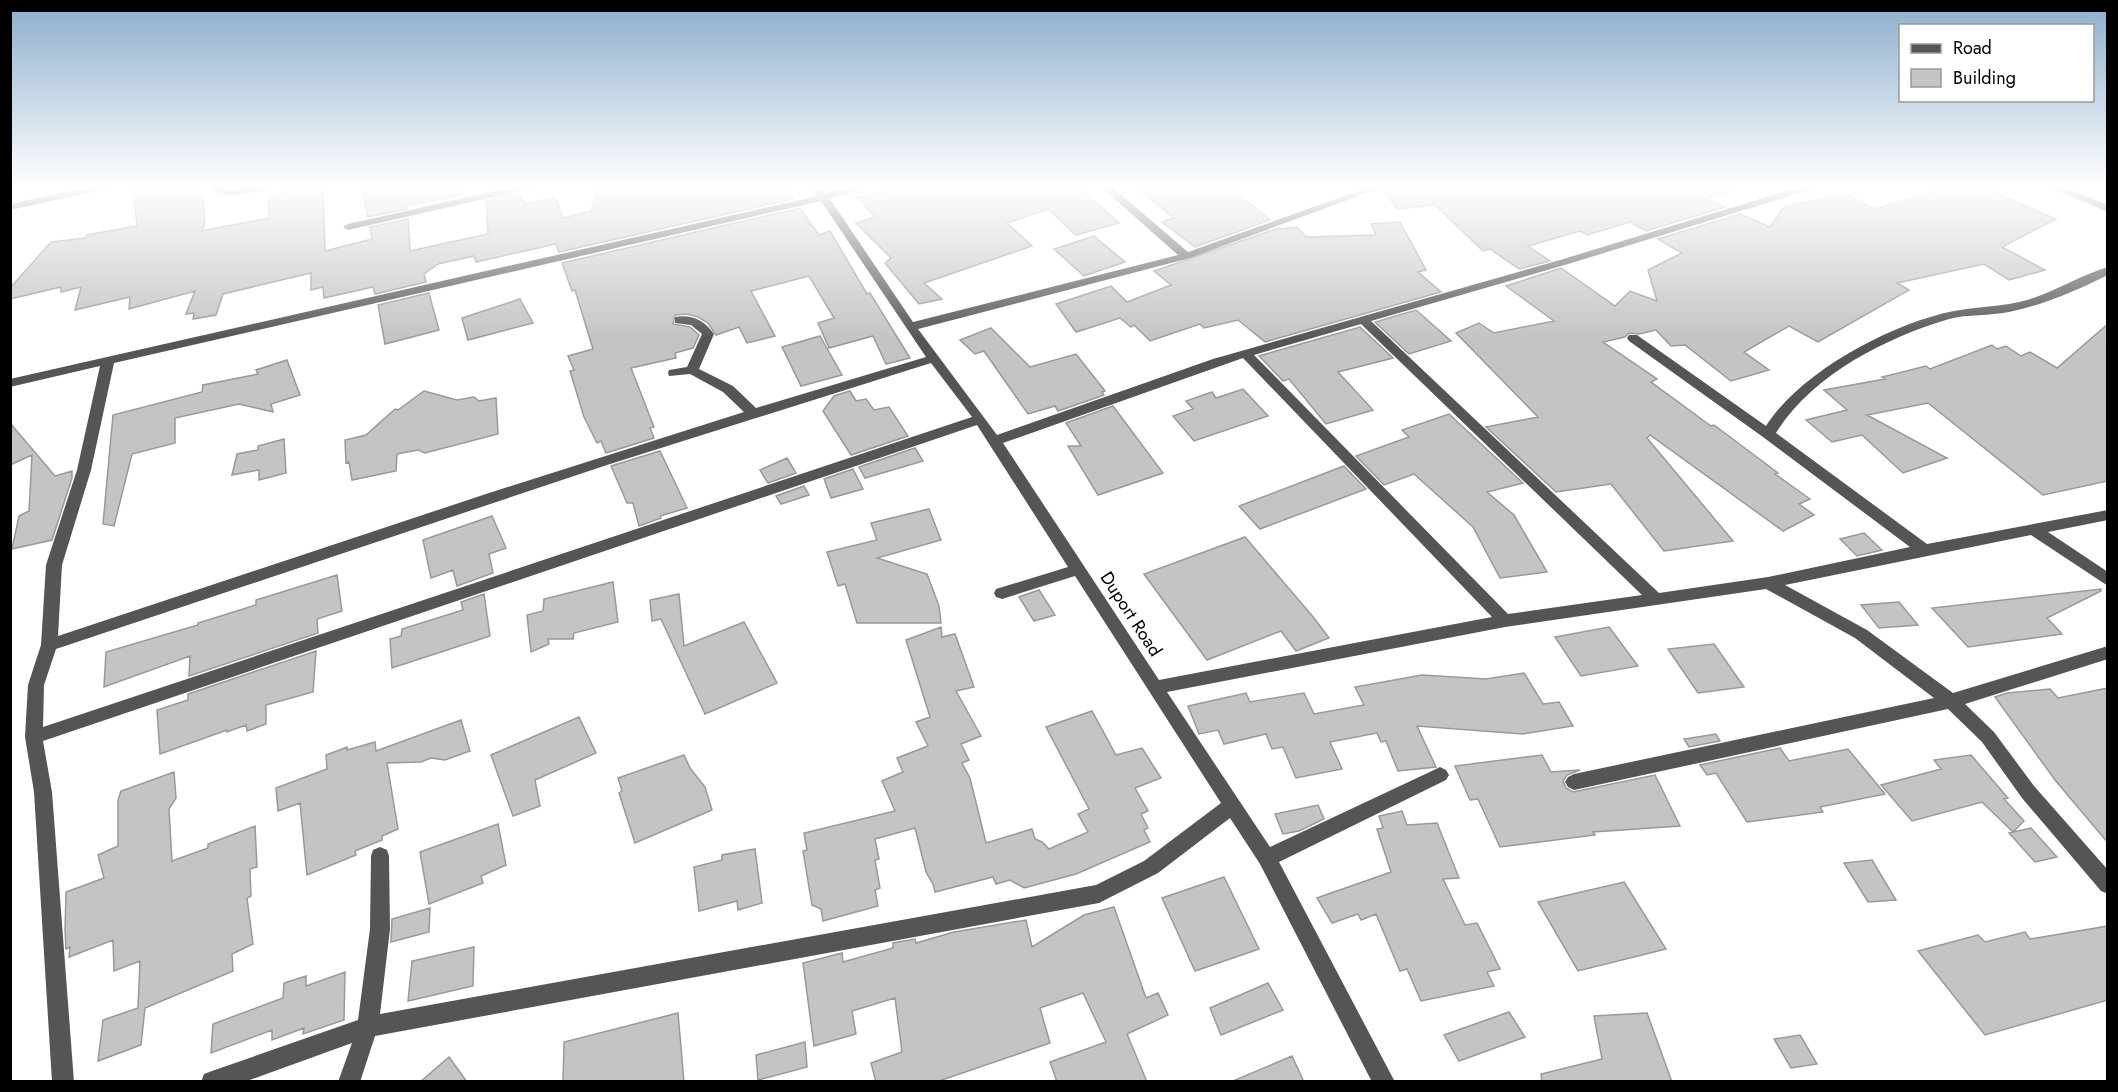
<svg xmlns="http://www.w3.org/2000/svg" width="2118" height="1092" viewBox="0 0 2118 1092" font-family="Jost,sans-serif">
  <style>
    .building { fill: #c4c4c4; stroke: #999; stroke-width: 1.5 }
    .lines { fill: none; stroke-linecap: round; stroke-linejoin: round }
    .minor { fill: #555; fill-rule: evenodd }
    .labels { text-anchor: middle; dominant-baseline: central; stroke-width: 4.5; stroke-linejoin: round; paint-order: stroke }
    .street-label { font-size: 18px; fill: #000; stroke: #fff }
  </style>
  <rect width="100%" height="100%" fill="#fff"/>
  <!-- building -->
  <path class="building" d="M133 186H195V196L203 194 205 223 202 231 269 218V195L323 186 325 251 372 239 370 227 408 219 410 251 488 234 486 201 520 193 525 204 555 197 563 218 591 211 598 188 600 187 784 186 793 199 559 252 556 244 476 262 474 256 438 264 424 274 426 282 375 294 373 287 324 298 323 287 311 290V273L223 294 216 315 193 319 194 313 186 314 195 291 129 309 130 297 75 310 81 287 61 292V287L10 299V288L51 242 86 238 87 235 137 226Z
    M361 186H461L462 195 405 206 406 209 368 217Z
    M904 186H1078L1119 223 1076 235 1048 209 1007 223 1032 246 924 283 942 299 919 304 885 263 891 258 856 223 875 217 858 198Z
    M1135 186H1229L1270 220 1195 247 1162 222 1174 218Z
    M1458 186H1735V188L1706 199 1725 207 1646 231 1630 222 1587 235 1580 231 1528 246 1550 261 1519 269 1490 249 1483 251 1435 205 1397 209 1384 190 1424 187 1428 192Z
    M1957 186H1979L2056 219 2002 247 2045 270 2009 280 1984 264 1897 283 1909 290 1818 342 1789 326 1744 352 1769 370 1731 381 1685 345 1671 346 1656 330 1639 334 1629 333 1625 337 1603 342 1657 379 1651 382 1711 426 1714 425 1778 473 1775 474 1810 499 1799 504 1814 515 1783 531 1650 435 1647 438 1733 541 1664 551 1611 484 1556 492 1486 427 1538 417 1456 333 1479 323 1494 333 1554 321 1506 286 1561 268 1615 306 1630 291 1657 301 1648 270 1682 253 1658 239 1740 214 1770 227 1784 207 1844 193 1874 209Z
    M800 208 819 235 830 231 867 294 870 293 910 358 886 364 873 336 829 348 818 323 834 318 809 276 751 291 775 336 747 343 739 327 716 335 708 323 698 317 687 314 675 315 673 324 690 327 699 335 693 348 675 353 676 358 631 368 654 427 650 428 654 438 606 453 601 441 597 443 584 417 570 371 574 370 568 356 593 349 575 290 572 291 562 263Z
    M1400 222 1426 270 1418 272 1441 292 1265 342 1238 320 1204 328 1200 324 1150 341 1134 325 1131 327 1120 318 1076 332 1056 304 1111 286 1127 302 1171 285 1154 271 1279 228 1282 229 1297 227 1306 237 1376 235 1371 224Z
    M1094 236 1125 262 1084 276 1054 249Z
    M429 293 439 330 385 344 378 305Z
    M520 299 533 323 468 340 462 318Z
    M1416 310 1451 341 1409 354 1375 322Z
    M2108 324V481L2043 495 1928 403 1867 415 1947 458 1903 473 1862 435 1832 442 1806 420 1847 410 1824 390 1885 379 1882 377 1926 366 1930 369 1992 345 1997 349 2006 346 2021 356 2030 352 2057 368Z
    M1360 327 1393 358 1338 372 1373 410 1326 424 1289 379 1283 381 1259 356Z
    M991 328 1030 367 1076 354 1105 391 1102 392 1104 395 1058 411 1055 406 1028 414 984 351 975 354 960 340Z
    M820 336 842 375 801 386 782 347Z
    M287 360 300 395 271 404 273 412 239 404 175 418V443L132 454 114 526 103 524 113 415 202 392 203 385 258 374 256 370Z
    M1243 389 1268 416 1194 441 1173 416 1193 409 1186 401 1212 392 1216 398Z
    M424 391 457 400 474 397 479 401 496 398 498 434 425 453 418 450 397 454 396 471 352 480 349 462 346 463 345 440 366 435 395 409 398 410Z
    M850 391 856 401 866 399 874 410 889 407 908 436 851 455 823 411 834 396Z
    M1113 406 1163 473 1098 495 1068 446H1081L1066 423Z
    M1449 414 1523 483 1487 492 1514 515 1547 572 1500 578 1473 527 1414 474 1384 485 1356 456 1409 437 1402 430Z
    M10 423 55 476 72 471V478L52 540 12 549 19 516 29 511 32 455 10 465Z
    M284 439 286 473 259 480V470L232 475 237 454 258 450V446Z
    M915 448 923 461 865 478 859 467Z
    M660 451 687 508 660 516 661 518 639 526 633 503H627L611 466Z
    M787 458 796 473 768 483 760 470Z
    M1344 466 1366 489 1260 529 1239 506Z
    M853 469 863 489 831 498 824 479Z
    M804 486 809 495 781 504 776 496Z
    M929 509 941 540 877 558 927 574 939 606 941 623H857L845 584 838 586 827 552 877 540 871 523Z
    M492 516 506 548 489 554 493 573 457 586 453 570 431 578 423 540Z
    M1864 533 1882 550 1857 556 1840 539Z
    M1245 537 1314 618 1329 638 1296 651 1281 631 1207 660 1144 574Z
    M337 575 342 611 317 619 318 633 189 676 190 656 104 687 106 652 198 625V623L256 605V600Z
    M613 582 618 622 574 633 573 639H548L549 644 531 652 527 615 543 611 544 599Z
    M2101 589V591L2047 618 2062 634 1968 647 1932 608Z
    M1039 590 1055 615 1034 621 1019 597Z
    M484 594 490 636 392 668 390 639 401 636 402 629 463 610 461 602Z
    M679 594 684 646 744 622 777 683 705 714 661 619 652 621 650 600Z
    M1899 602 1918 625 1879 628 1861 605Z
    M941 627 942 637 955 634 974 687 956 691 981 736 961 744 969 760 962 763 970 778 986 843 1032 829 1035 839 1042 842 1049 849 1088 832 1078 814 1089 809 1046 727 1092 711 1116 755 1142 748 1161 778 1135 788 1148 811 1141 814 1148 828 1144 830 1150 842 1076 874 1024 888 1010 880 996 884 993 877 935 892 933 884 926 872 915 828 875 839 879 859 875 860 880 888 875 890 878 906 823 921 821 909 812 905 803 851 807 850 804 833 895 811 882 781 903 772 897 758 928 746 916 722 930 717 906 640Z
    M1609 627 1638 666 1581 676 1555 637Z
    M1714 644 1744 687 1698 693 1668 649Z
    M316 651 313 692 266 705V724L247 731 246 725 227 732V730L160 754 157 710 188 700V694Z
    M1524 673 1543 704 1559 702 1573 726 1523 734 1417 726 1436 767 1398 771 1386 741 1381 742 1377 733 1330 742 1342 769 1296 778 1283 747 1272 749 1266 734 1224 744 1218 730 1199 734 1188 706 1246 693 1250 702 1304 693 1314 714 1364 705 1355 687 1422 675 1486 679Z
    M2108 688V843L2055 780 1995 697 2007 693 2050 689 2058 698Z
    M579 717 596 753 535 780 540 806 513 816 491 755Z
    M461 720 470 751 445 760 431 758 421 762 387 763 398 829 382 836V840L355 851 356 855 307 875 300 803 278 811 276 788 327 769 326 755 347 747V750L375 742 376 751Z
    M1716 734 1720 741 1689 747 1684 739Z
    M1780 748 1789 761 1848 749 1885 794 1820 807 1823 812 1747 822 1716 773 1707 775 1700 765Z
    M684 755 690 768 705 787 712 810 635 843 619 793 622 791 618 778Z
    M1542 755 1551 772 1580 770 1567 775 1563 781 1566 788 1573 792 1655 775 1680 826 1593 832 1595 835 1500 847 1478 799 1470 800 1455 766Z
    M1971 755 2008 798 2004 799 2024 821 2013 832 1982 802 1912 821 1881 785 1941 769 1934 760Z
    M174 772 176 798 169 809 172 861 208 848V844L255 826 257 867 250 869 251 896 247 898 253 944 232 954 233 971 145 1008 141 1045 98 1061 103 1020 138 1008 140 961 114 971 113 940 69 957 70 947 66 949 65 930 66 892 104 878 98 855 118 846V800L121 791Z
    M1318 805 1324 819 1299 831 1283 834 1275 814Z
    M1402 811 1407 825 1437 823 1459 878 1443 879 1465 925 1477 923 1500 969 1487 972 1494 986 1421 1001 1407 969 1400 971 1376 914 1361 920 1358 914 1332 923 1317 898 1391 872 1377 829 1383 828 1379 816Z
    M498 824 506 865 481 876 483 883 429 904 420 852Z
    M2031 828 2038 836 2057 857 2035 862 2009 833Z
    M755 849 762 903 738 910 737 901 699 911 694 867 722 860V855Z
    M1872 860 1896 900 1868 902 1844 863Z
    M1224 877 1259 949 1195 971 1162 898Z
    M1624 882 1666 949 1578 971 1538 902Z
    M1114 907 1146 998 1158 993 1168 1015 1127 1034 1147 1082H1057L1050 1062 1106 1042 1083 993 1040 1008 1050 1043 936 1082H876L871 1063 902 1052 895 998 852 1011 856 1034 814 1046 803 963 842 953 843 962 893 948V943L915 939 916 943 954 932 1026 920 1032 947 1084 915Z
    M430 908 429 932 391 942 392 919Z
    M2108 926V1000L1985 1035 1918 951 1978 935 1985 942 2025 932 2030 939Z
    M474 947 473 986 408 1001 412 961Z
    M345 972 344 1020 303 1034 304 1028 272 1040V1030L211 1053 213 1024 283 998 284 983 306 976V986Z
    M1268 983 1283 1010 1221 1035 1210 1008Z
    M1509 1012 1525 1037 1459 1061 1444 1035Z
    M678 1013 684 1082H563L564 1042Z
    M1647 1013 1672 1082H1542L1541 1074 1602 1059 1594 1016Z
    M1800 1035 1817 1064 1791 1068 1774 1039Z
    M805 1042 807 1067 758 1080 756 1055Z
    M1292 1056 1304 1082H1233V1081Z
    M449 1057 467 1082H420Z"/>
  <g class="lines">
    <!-- minor -->
    <path class="minor" d="M94 186H112L107 189 10 210V204Z
      M206 186 232 188 274 186 269 189C249 193 223 201 206 186Z
      M517 186H534L529 189 348 230 343 227 348 224Z
      M811 186H821L826 193 853 186H868L867 188 830 199 913 322 1178 255 1100 186H1111L1188 252 1372 186H1386L1190 258 918 329 997 435 1213 359 1560 260 1802 186H1817L1816 188 1568 264 1371 321 1659 593 1768 577 1910 547 1763 437 1629 341 1627 338 1629 335H1637L1766 426C1800 372 1892 323 1954 311 1979 306 2003 307 2027 300 2055 292 2080 275 2108 267V275C2076 291 2043 305 2009 312 1989 316 1968 314 1949 319 1885 338 1812 375 1776 433L1927 544 2108 510V520L2048 532 2108 572V586L2031 535 1785 585 1867 630 1953 693 2108 646V659L1965 704 1994 732 2034 786 2108 870V894L2101 891 2022 798 1982 742 1948 709 1574 790 1568 787 1565 782 1568 777 1574 774 1934 698 1855 638 1766 589 1505 627 1167 692 1270 847 1434 770 1440 767 1446 770 1449 775 1446 780 1279 862 1395 1082H1372L1260 864 1230 818 1158 873 1099 903 375 1036 360 1082H338L352 1043 244 1082H201L204 1074 212 1071 358 1020 370 929 371 856 373 850 380 847 387 850 389 856 390 929 380 1014 1096 885 1144 861 1221 803 1075 576 1002 599 996 597 994 593 996 589 1068 567 977 425 43 741 52 792 74 1082H52L34 792 25 737 28 685 41 645 46 565 77 470 100 366 10 387V379L817 196ZM821 201 926 357 756 408 733 386 699 369 714 334C704 320 692 314 675 317V323L691 325 702 334 687 367 669 370 668 373 669 376 690 374 723 392 744 412 486 494 58 636 62 565 91 470 114 363ZM1361 324 1642 595 1508 614 1254 355ZM1243 358 1492 617 1159 680 1003 443ZM931 363 972 417 43 727 44 685 56 649 607 465Z
      M2047 186H2060L2108 205V212Z"/>
  </g>
  <!-- sky -->
  <linearGradient id="sky" x2="0" y2="1"><stop stop-color="#8cadcc"/><stop offset="0.55" stop-color="#fff"/><stop offset="1" stop-color="#fff" stop-opacity="0"/></linearGradient>
  <rect width="2118" height="339" fill="url(#sky)"/>
  <g class="labels">
    <!-- street labels -->
    <g class="street-label">
      <text transform="translate(1131 614) rotate(57)">Duport Road</text>
    </g>
  </g>
  <!-- border -->
  <rect width="2118" height="1092" fill="none" stroke="#000000" stroke-width="24"/>
  <!-- legend -->
  <rect x="1899" y="24" width="195" height="78" fill="#ffffff" stroke="#999999" stroke-width="1.5"/>
  <rect x="1911" y="44" width="30" height="9" fill="#555555" stroke="#999999" stroke-width="1.5"/>
  <text x="1953" y="54" font-size="18" fill="#000000">Road</text>
  <rect x="1911" y="69" width="30" height="18" fill="#c4c4c4" stroke="#999999" stroke-width="1.5"/>
  <text x="1953" y="84" font-size="18" fill="#000000">Building</text>
</svg>
